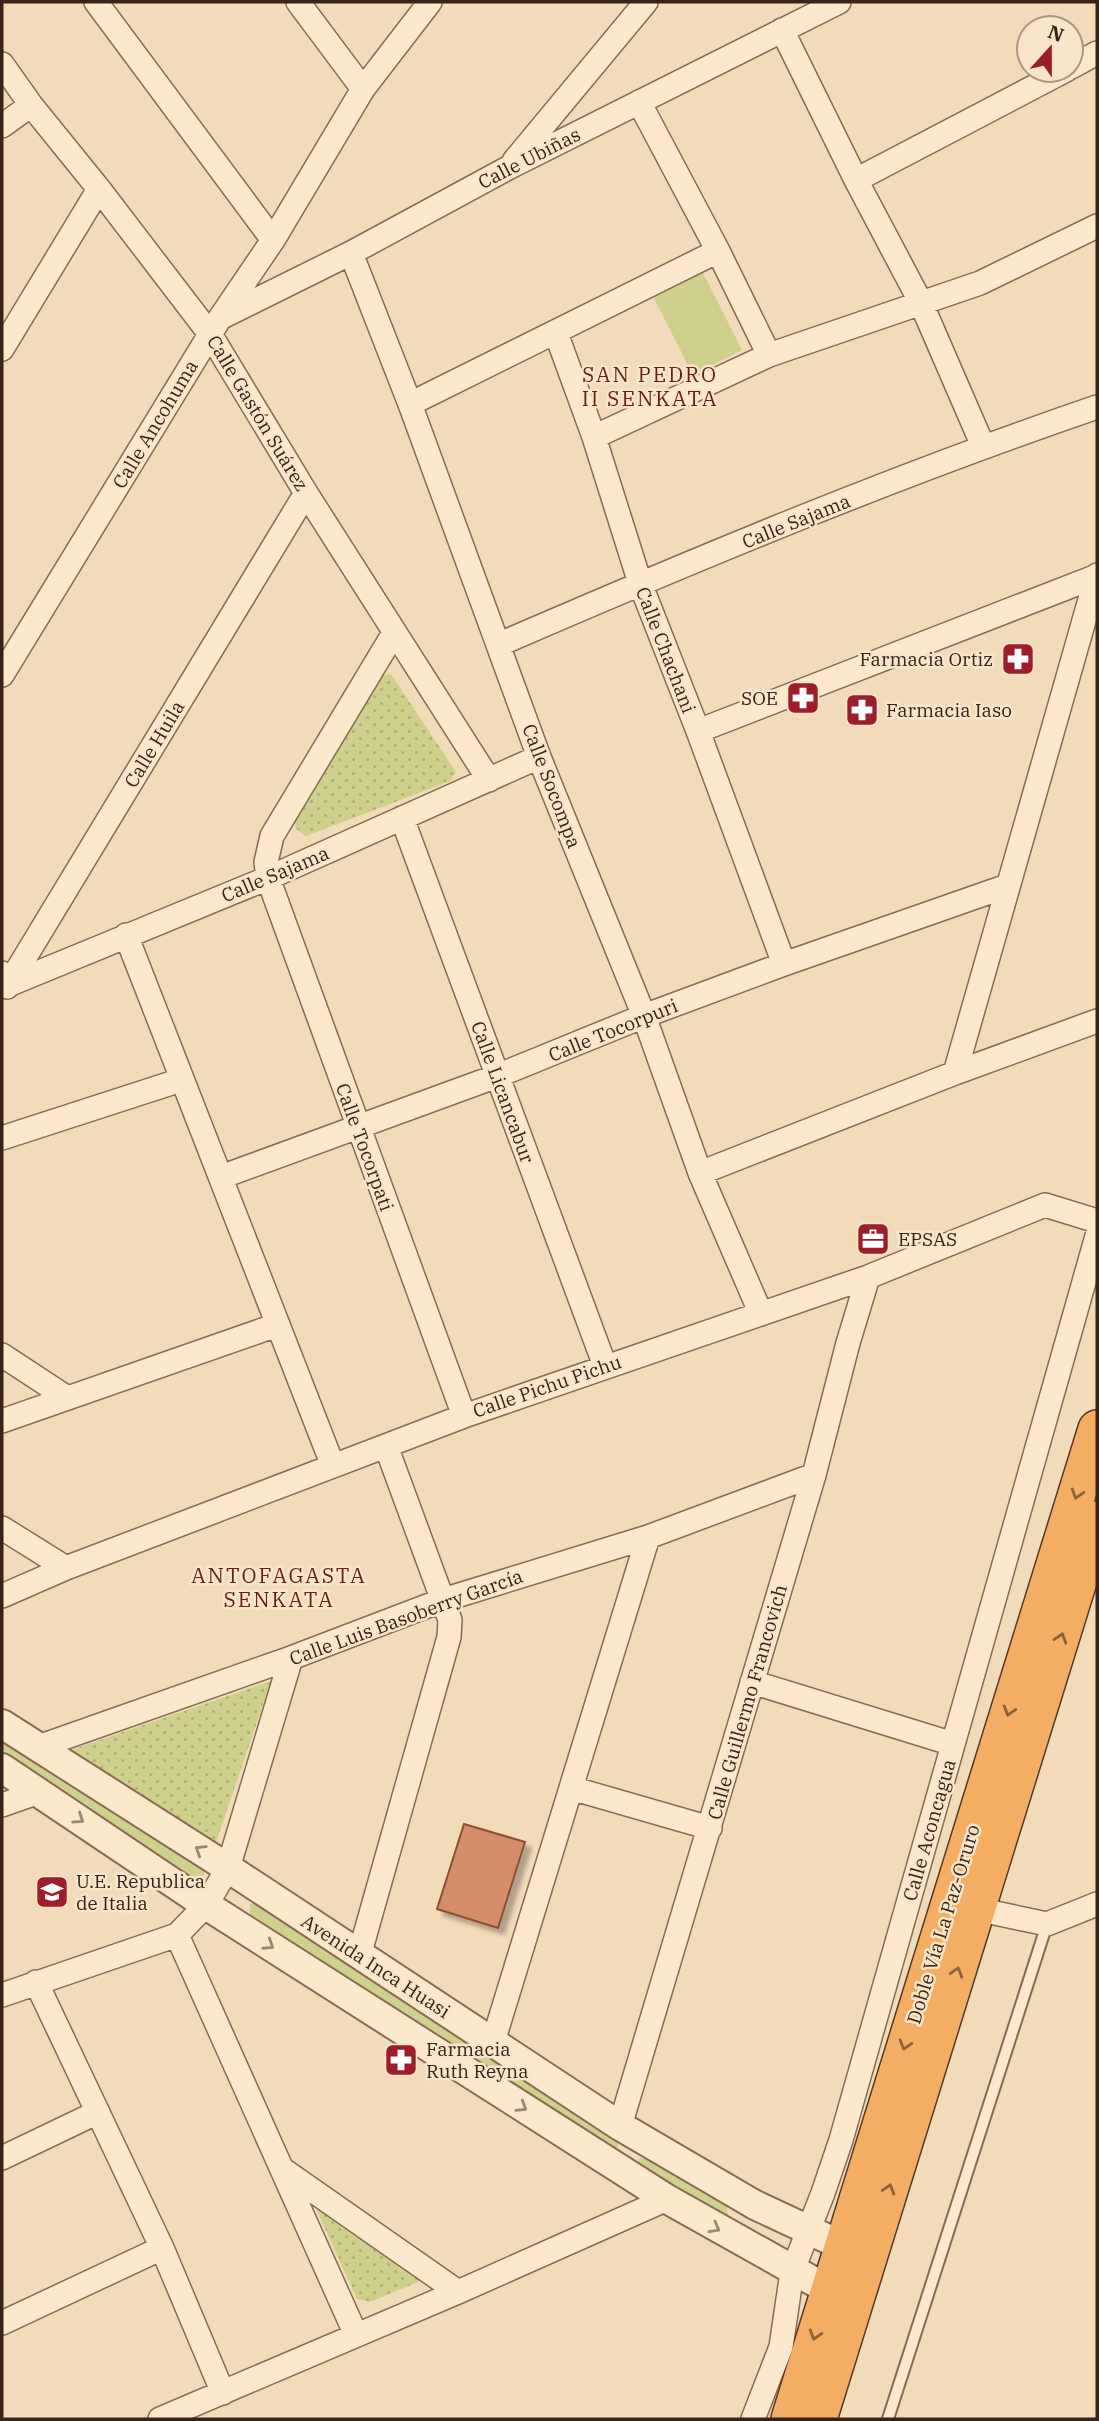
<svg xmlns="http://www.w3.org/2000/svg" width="1099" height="2421" viewBox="0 0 1099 2421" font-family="'IBM Plex Serif',serif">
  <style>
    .grass { fill: #cfd08c }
    .park { fill: url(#park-dots) }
    .building { fill: #d48c6a; stroke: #8b4f36; stroke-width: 2; filter: url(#shadow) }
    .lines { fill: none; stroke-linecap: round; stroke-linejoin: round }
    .service-casing { stroke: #896a52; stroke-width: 14 }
    .minor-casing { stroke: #896a52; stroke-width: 26 }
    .tertiary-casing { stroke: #896a52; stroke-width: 32 }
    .trunk-casing { stroke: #563928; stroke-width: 40 }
    .service { stroke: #fce9cc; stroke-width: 10 }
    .minor { stroke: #fce9cc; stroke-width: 23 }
    .tertiary { stroke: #fce9cc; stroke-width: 28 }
    .trunk { stroke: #f4ae64; stroke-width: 37 }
    .oneway { stroke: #8c623b }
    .oneway2 { stroke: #9a8672 }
    .labels { text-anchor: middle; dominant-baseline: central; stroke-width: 5; stroke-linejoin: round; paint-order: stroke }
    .street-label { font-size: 19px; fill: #372419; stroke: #f9e6c9 }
    .poi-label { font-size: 19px; fill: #372419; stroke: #f9e6c9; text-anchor: start }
    .neighbourhood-label { font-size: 21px; letter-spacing: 2px; fill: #671e14; stroke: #f9e6c9 }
  </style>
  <defs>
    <pattern id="park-dots" width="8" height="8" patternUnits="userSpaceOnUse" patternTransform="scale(1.75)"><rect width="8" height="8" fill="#cfd08c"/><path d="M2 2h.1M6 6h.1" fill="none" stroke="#b2b278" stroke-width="1.8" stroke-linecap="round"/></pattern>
    <filter id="shadow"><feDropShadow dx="6" dy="6" stdDeviation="2" flood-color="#0004"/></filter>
  </defs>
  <rect width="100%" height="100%" fill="#f2dbb9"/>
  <!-- grass -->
  <path class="grass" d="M703 273 742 350 693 375 654 298Z
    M2 1740 204 1870V1877L202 1881 195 1882 2 1756Z
    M261 1903 617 2137 618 2147 609 2149 250 1917V1904Z
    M649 2157 727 2206 728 2216 719 2218 641 2171 638 2159Z"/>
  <!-- park -->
  <path class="park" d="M391 674 456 772 450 781 306 836 296 829 294 819 381 675Z
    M271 1681 214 1848 68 1751Z
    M323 2206 423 2280 370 2302 357 2299 317 2211Z"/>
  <!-- building -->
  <path class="building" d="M464 1824 525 1842 498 1928 437 1909Z"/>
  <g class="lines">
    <defs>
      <path id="service" d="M888 2419 1047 1924"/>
      <path id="minor" d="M96 2 273 240
        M298 2 363 89
        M782 30 856 180 921 303 983 446
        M2 64 31 105 99 189 210 334 306 493 489 780
        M1071 67 1097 53
        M639 102 718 251 769 355
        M2 126 31 105
        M514 161 646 2
        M856 180 1066 70
        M351 253 410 404 539 757 644 1016 700 1173 761 1314
        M222 317 351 253 508 168 839 2
        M556 333 594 437 640 583 698 731 784 964
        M2 349 99 189
        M410 404 718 251
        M594 437 769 355 980 283 1097 226
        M394 633 272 836 266 862 268 878 464 1416
        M500 644C696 559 895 476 1097 407
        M2 675 220 318 273 240 363 89 430 2
        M698 731 1097 576
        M402 818 605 1366
        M126 935 333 1466
        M2 973 8 985 268 878 539 757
        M7 987 306 493
        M955 1073 1097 575
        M2 1138 181 1080
        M700 1173 955 1073 1097 1021
        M221 1177 497 1076 644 1016 784 964 1007 886
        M2 1355 66 1397
        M2 1421 277 1325
        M2 1528 66 1568
        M2 1596 66 1568 464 1416 868 1277 1045 1205 1097 1221
        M752 1682 953 1744
        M38 1747 291 1658 443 1600 648 1537 814 1475
        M571 1788 710 1828
        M2 1805 39 1792
        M976 1909 1047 1924 1097 1904
        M177 1935 356 2335
        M359 1956 449 1637 450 1620 386 1446
        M36 1982 162 2248 223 2393
        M2 1995 177 1935 206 1905 228 1868 291 1658
        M493 2042 648 1537
        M620 2126 814 1475 848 1343 868 1277
        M2 2158 98 2112
        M282 2169 458 2292
        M2 2323 162 2248
        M160 2419 458 2292 667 2199
        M753 2419 781 2347 792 2272 823 2193 841 2140 1097 1236"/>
      <path id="tertiary" d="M2 1724 228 1868 620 2126 755 2205 843 2246 863 2253
        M2 1768 206 1905 667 2199 829 2290"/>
      <path id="trunk" d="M790 2419 1097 1429
        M818 2419 1097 1520"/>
    </defs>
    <!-- service casing -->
    <use href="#service" class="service-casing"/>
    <!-- minor casing -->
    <use href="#minor" class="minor-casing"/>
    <!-- tertiary casing -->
    <use href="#tertiary" class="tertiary-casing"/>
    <!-- trunk casing -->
    <use href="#trunk" class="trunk-casing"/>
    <!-- service -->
    <use href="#service" class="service"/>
    <!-- minor -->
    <use href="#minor" class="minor"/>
    <!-- tertiary -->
    <use href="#tertiary" class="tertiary"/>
    <!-- trunk -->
    <use href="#trunk" class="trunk"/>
  </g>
  <!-- one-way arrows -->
  <defs><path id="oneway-chevron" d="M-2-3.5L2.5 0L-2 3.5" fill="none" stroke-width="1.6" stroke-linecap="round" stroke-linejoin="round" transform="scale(1.75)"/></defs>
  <g class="oneway">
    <use href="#oneway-chevron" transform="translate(1077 1494) rotate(107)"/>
    <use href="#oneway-chevron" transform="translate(1061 1638) rotate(-73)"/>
    <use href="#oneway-chevron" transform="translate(1009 1711) rotate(107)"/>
    <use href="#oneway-chevron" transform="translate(957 1972) rotate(-73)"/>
    <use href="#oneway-chevron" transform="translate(905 2045) rotate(107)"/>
    <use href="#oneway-chevron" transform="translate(889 2189) rotate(-73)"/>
    <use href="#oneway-chevron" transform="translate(815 2335) rotate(107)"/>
  </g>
  <g class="oneway2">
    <use href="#oneway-chevron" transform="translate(79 1819) rotate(34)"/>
    <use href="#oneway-chevron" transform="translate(200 1850) rotate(-148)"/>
    <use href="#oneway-chevron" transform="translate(269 1945) rotate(33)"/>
    <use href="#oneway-chevron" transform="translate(522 2107) rotate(32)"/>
    <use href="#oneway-chevron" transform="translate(715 2228) rotate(29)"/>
  </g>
  <!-- icons -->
  <defs>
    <symbol id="pharmacy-square" viewBox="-11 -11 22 22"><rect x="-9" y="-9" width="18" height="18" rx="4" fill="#9e1d2a" stroke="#f9e6c9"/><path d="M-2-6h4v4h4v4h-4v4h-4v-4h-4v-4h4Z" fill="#fff"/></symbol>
    <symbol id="office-square" viewBox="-11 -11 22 22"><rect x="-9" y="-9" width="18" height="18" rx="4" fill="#9e1d2a" stroke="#f9e6c9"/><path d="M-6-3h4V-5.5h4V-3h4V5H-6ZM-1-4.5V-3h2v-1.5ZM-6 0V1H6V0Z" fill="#fff"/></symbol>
    <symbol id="school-square" viewBox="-11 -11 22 22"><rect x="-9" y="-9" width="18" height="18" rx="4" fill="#9e1d2a" stroke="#f9e6c9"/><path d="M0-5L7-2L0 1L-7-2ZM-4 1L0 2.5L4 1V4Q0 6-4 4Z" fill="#fff"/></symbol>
  </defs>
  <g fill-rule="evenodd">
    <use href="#pharmacy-square" x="999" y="640" width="38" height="38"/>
    <use href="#pharmacy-square" x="784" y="679" width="38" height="38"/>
    <use href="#pharmacy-square" x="843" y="691" width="38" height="38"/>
    <use href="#office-square" x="854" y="1220" width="38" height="38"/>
    <use href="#school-square" x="33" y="1873" width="38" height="38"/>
    <use href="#pharmacy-square" x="382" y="2041" width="38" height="38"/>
  </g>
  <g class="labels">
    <!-- street labels -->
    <g class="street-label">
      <text transform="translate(529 158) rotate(-27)">Calle Ubiñas</text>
      <text transform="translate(258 413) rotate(59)">Calle Gastón Suárez</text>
      <text transform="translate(155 424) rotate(-59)">Calle Ancohuma</text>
      <text transform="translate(796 521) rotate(-22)">Calle Sajama</text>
      <text transform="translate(666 650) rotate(69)">Calle Chachani</text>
      <text transform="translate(154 744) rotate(-59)">Calle Huila</text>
      <text transform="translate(552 786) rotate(69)">Calle Socompa</text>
      <text transform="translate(275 874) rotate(-23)">Calle Sajama</text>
      <text transform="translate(613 1030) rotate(-22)">Calle Tocorpuri</text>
      <text transform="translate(503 1092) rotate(70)">Calle Licancabur</text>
      <text transform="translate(365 1147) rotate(70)">Calle Tocorpati</text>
      <text transform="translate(547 1386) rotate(-19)">Calle Pichu Pichu</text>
      <text transform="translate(406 1617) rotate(-20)">Calle Luis Basoberry García</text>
      <text transform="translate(747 1702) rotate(-74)">Calle Guillermo Francovich</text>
      <text transform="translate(929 1830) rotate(-74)">Calle Aconcagua</text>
      <text transform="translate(943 1924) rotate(-73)">Doble Vía La Paz-Oruro</text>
      <text transform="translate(376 1966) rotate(33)">Avenida Inca Huasi</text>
    </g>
    <!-- poi labels -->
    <g class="poi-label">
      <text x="993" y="659" text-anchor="end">Farmacia Ortiz</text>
      <text x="778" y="698" text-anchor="end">SOE</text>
      <text x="886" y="710">Farmacia Iaso</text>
      <text x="898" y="1239">EPSAS</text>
      <text x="76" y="1881">U.E. Republica<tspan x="76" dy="22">de Italia</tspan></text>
      <text x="426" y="2049">Farmacia<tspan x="426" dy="22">Ruth Reyna</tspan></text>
    </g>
    <!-- neighbourhood labels -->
    <g class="neighbourhood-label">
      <text x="650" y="374">SAN PEDRO<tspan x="650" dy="24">II SENKATA</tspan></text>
      <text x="279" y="1575">ANTOFAGASTA<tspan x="279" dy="24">SENKATA</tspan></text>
    </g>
  </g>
  <!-- border -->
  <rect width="1099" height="2421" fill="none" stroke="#372419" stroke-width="7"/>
  <!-- north arrow -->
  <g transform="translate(1050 49) rotate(21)"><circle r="33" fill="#f9e6c9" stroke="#ab9883" stroke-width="2"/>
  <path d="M0-5L12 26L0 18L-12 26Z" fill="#9e1d2a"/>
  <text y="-10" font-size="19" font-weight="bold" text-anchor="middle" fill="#372419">N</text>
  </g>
</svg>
